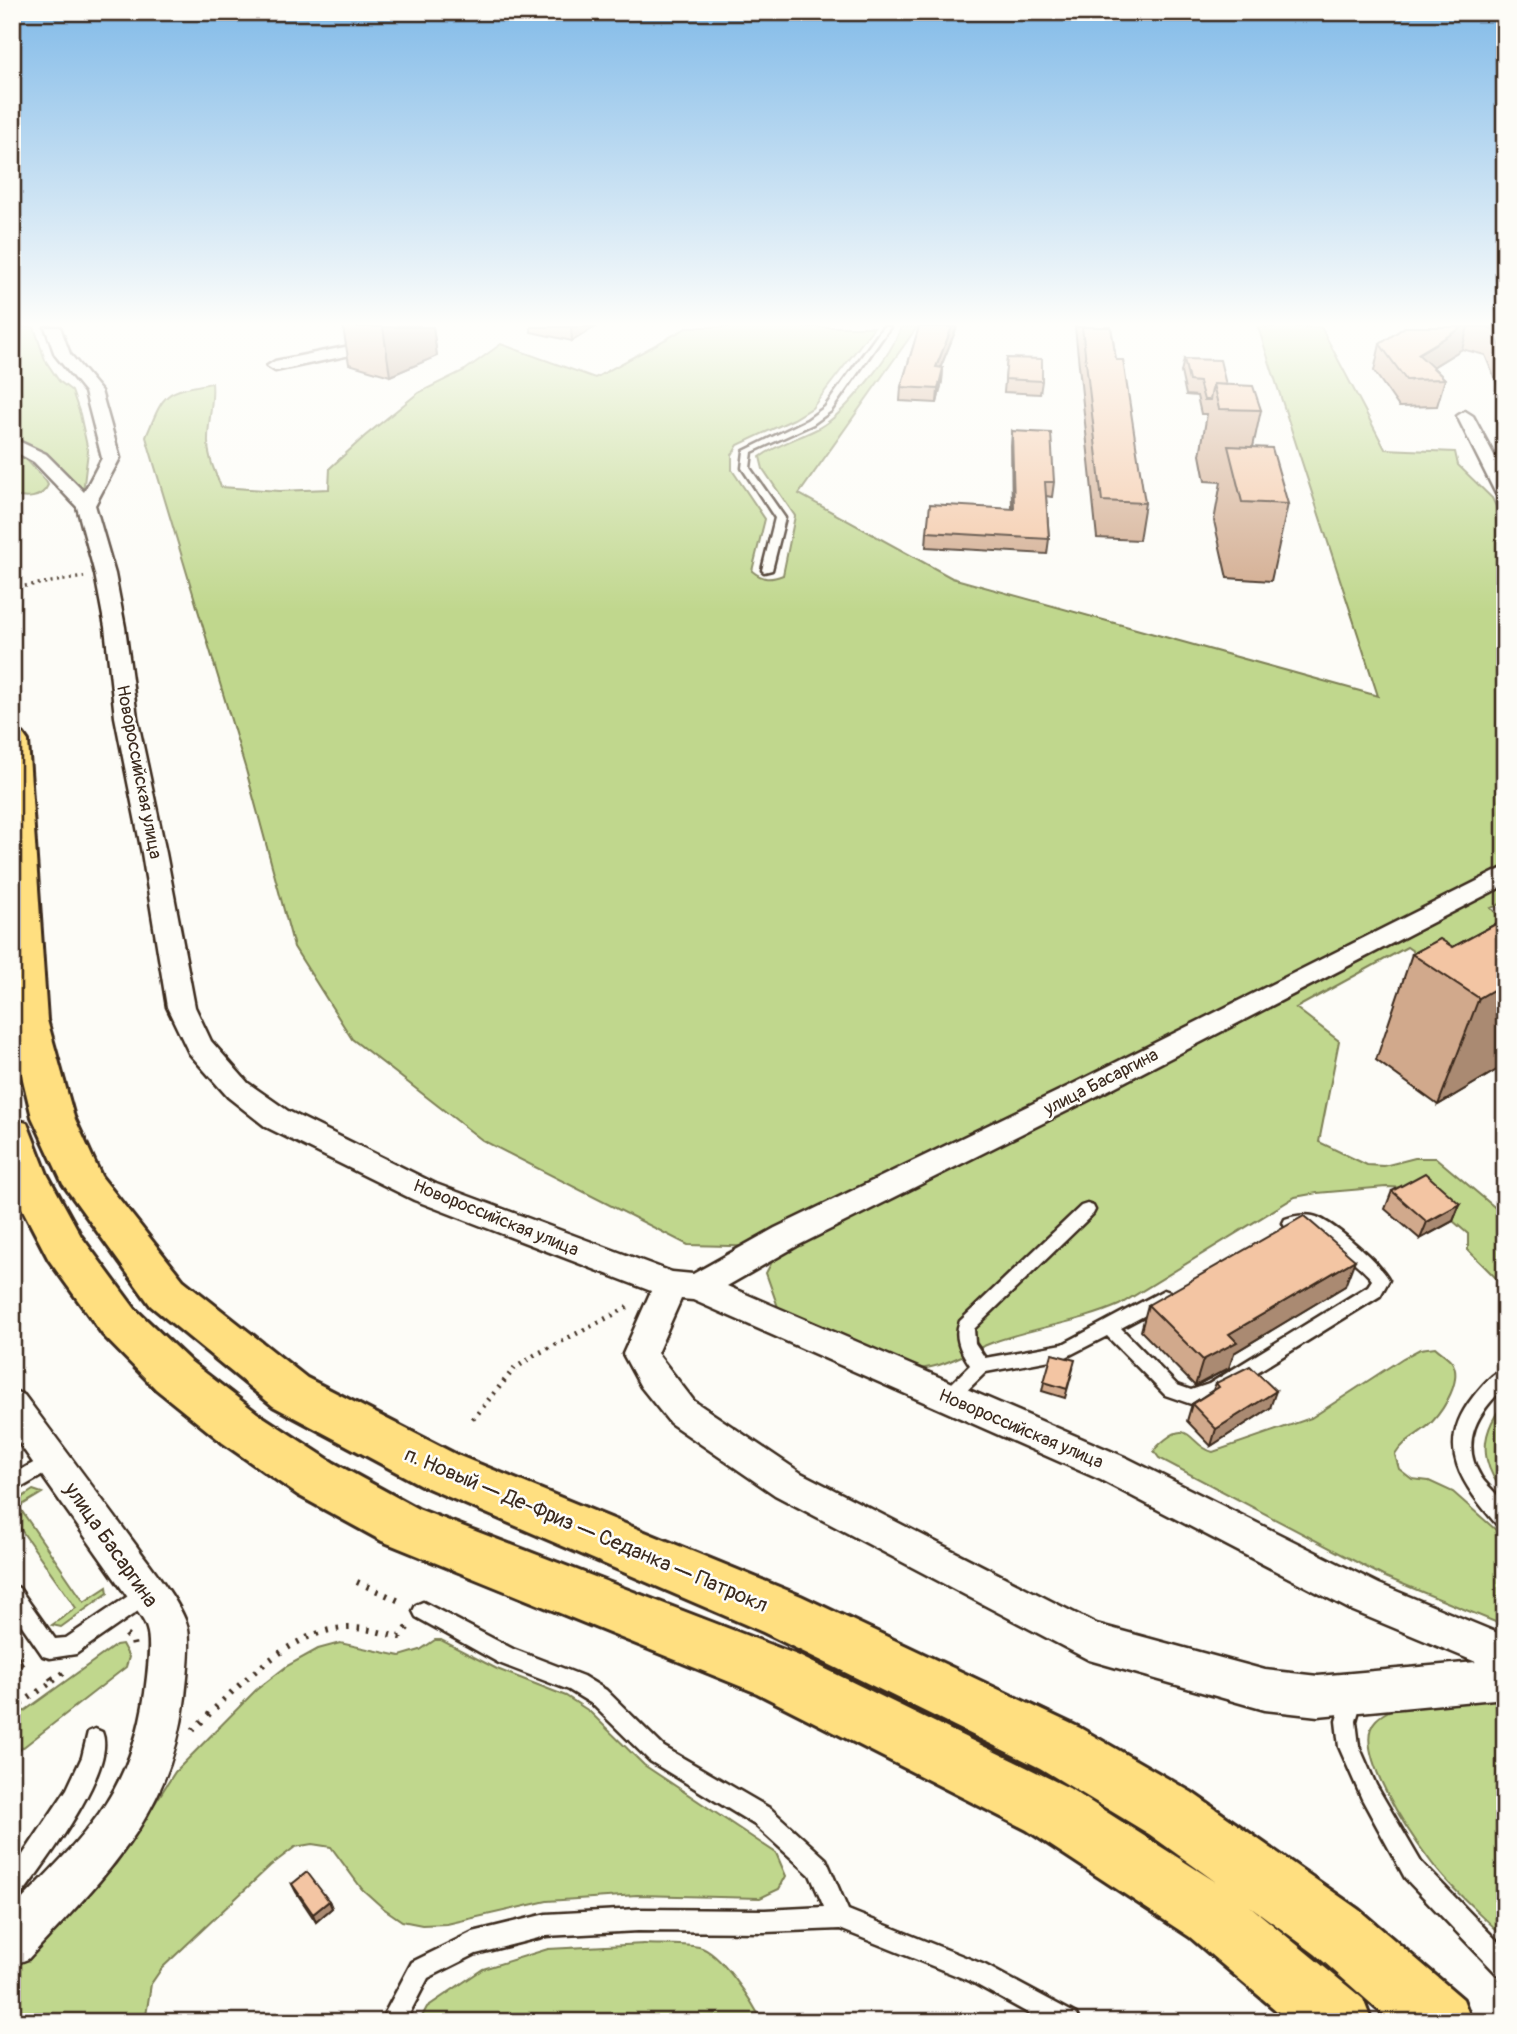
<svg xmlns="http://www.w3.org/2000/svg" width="1517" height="2034" viewBox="0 0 1517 2034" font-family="Pangolin,sans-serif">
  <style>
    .green { fill: #c0d78d; stroke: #7e8056; stroke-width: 2 }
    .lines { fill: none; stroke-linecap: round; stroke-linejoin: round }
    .lane-casing { stroke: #3b2a1e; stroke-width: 5 }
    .street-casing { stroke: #3b2a1e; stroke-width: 5 }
    .highway-casing { stroke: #3b2a1e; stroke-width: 6 }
    .path-far2 { stroke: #3b2a1e; stroke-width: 3.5; stroke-dasharray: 2 4.5; stroke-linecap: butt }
    .path-far1 { stroke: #3b2a1e; stroke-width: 5; stroke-dasharray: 2 6; stroke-linecap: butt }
    .path { stroke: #3b2a1e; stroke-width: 6; stroke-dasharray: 2.5 8; stroke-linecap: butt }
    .lane { fill: #fdfcf7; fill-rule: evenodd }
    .street { fill: #fdfcf7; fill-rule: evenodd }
    .highway { fill: #ffdf80; fill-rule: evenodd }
    .wall { fill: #d1a98c; stroke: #3b2a1e; stroke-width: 2 }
    .shaded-wall { fill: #aa8a72; stroke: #3b2a1e; stroke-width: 2 }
    .building { fill: #f3c5a3; stroke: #3b2a1e; stroke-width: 2 }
    .labels { text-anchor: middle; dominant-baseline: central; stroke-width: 5; stroke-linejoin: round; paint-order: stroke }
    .street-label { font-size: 18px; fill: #3b2a1e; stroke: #fdfcf7 }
    .near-street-label { font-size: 21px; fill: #3b2a1e; stroke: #fdfcf7 }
  </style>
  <rect width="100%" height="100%" fill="#fdfcf7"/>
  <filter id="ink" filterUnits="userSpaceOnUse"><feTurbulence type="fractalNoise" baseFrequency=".0143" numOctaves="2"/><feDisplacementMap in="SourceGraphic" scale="14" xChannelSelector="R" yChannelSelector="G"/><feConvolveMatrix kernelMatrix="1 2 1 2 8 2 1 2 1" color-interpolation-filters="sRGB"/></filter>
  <g filter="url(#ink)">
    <!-- green -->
    <path class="green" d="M12 327H34L45 360 59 381 72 391 80 414 88 451 83 492 51 457 12 436Z
      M688 327H874L812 408 794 419 738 445 732 455V470L765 519 752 571C763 580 770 580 783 575L795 516 763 469 760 457C778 444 800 438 819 428 845 414 892 355 901 327H917L799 494 952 578 1378 696 1258 327H1321L1385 449 1455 452 1458 465 1492 498 1505 525V876L770 1247 688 1245 482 1140 352 1039 294 947 246 770 146 437C165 391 163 392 212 383 214 402 208 420 208 439 207 456 215 472 221 487L280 491 329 489 330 468 365 436 418 393 465 370 501 344 595 378Z
      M12 452 26 459 46 481 48 485C42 499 25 500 12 495Z
      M1505 886V902L1491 908 1505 922 1452 978 1407 947 1296 1008 1339 1041 1319 1142 1367 1165 1384 1166 1415 1158H1436L1505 1216V1275L1499 1281 1468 1250V1234L1415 1188 1386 1187 1317 1193 1295 1197 1119 1305C1078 1323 1035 1327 994 1342 963 1353 941 1371 907 1369L806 1326 778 1307 766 1273 774 1258 823 1230 1092 1099Z
      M1435 1347C1440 1352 1448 1356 1452 1362 1463 1379 1444 1409 1432 1422 1420 1435 1404 1439 1395 1455L1399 1469 1412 1479 1429 1481 1453 1492 1505 1538V1626L1383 1576 1159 1458 1154 1451C1157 1446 1161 1443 1166 1439 1190 1419 1191 1447 1213 1452L1311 1418 1403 1358 1420 1349Z
      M1505 1404V1494C1487 1472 1479 1449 1492 1422 1496 1415 1498 1409 1505 1404Z
      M33 1490 42 1493 19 1507 84 1602 107 1587 108 1593 61 1627 52 1625 76 1608 12 1517V1504Z
      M435 1640H441L497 1669 566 1696 589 1711 644 1765 776 1853 786 1876 779 1889 760 1898 637 1895 547 1901 447 1924 422 1925 402 1921 383 1908 362 1889 331 1847 312 1844 295 1847 270 1866 162 1968 151 1984 145 2022H12V1972L116 1864 175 1772 256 1690 287 1666 318 1649 340 1643 400 1656 420 1650Z
      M122 1644 129 1657 126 1667 12 1756V1720L116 1645Z
      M1505 1694V1938C1481 1914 1451 1889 1431 1862 1412 1837 1349 1747 1376 1720 1399 1696 1472 1697 1505 1694Z
      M644 1944C662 1945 682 1944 699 1947 720 1952 753 2002 762 2022H419L427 2007 483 1969 548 1949Z"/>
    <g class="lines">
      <defs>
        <path id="lane" d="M883 327H890L831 411 813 424 752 452 750 468 785 518 772 570 764 572 762 570 775 518 742 468 744 451 807 420 825 407Z
          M1087 1204 1093 1206 1095 1210 1093 1214 974 1329 975 1343 985 1358 1063 1344 1164 1290 1170 1292 1172 1297 1170 1302 1121 1328 1177 1385 1191 1390 1209 1384 1368 1286 1372 1280C1365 1270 1317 1229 1307 1227 1300 1226 1293 1230 1285 1227L1283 1223 1285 1219C1293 1216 1305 1214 1313 1216 1330 1219 1381 1264 1389 1280L1380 1296 1220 1395 1191 1404 1165 1395 1107 1336 1066 1357 986 1372 954 1403 948 1405 942 1403 939 1398 942 1393 970 1365C961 1352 953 1337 960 1321L1081 1206Z
          M1505 1369V1387C1478 1412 1459 1442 1481 1477 1486 1485 1502 1498 1505 1506 1507 1512 1505 1522 1505 1528L1498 1526C1463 1485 1433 1448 1473 1397 1481 1387 1492 1373 1505 1369Z
          M51 1453 57 1455 60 1461 57 1467 12 1493V1475Z
          M12 1585 19 1588 55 1639 66 1638 140 1588 147 1585 154 1588 157 1594 154 1600 76 1654 50 1658 43 1656 12 1611Z
          M423 1602 513 1649 583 1676 606 1690 664 1747 771 1809 826 1859 848 1910 985 1965 1076 2014 1080 2022H1044L970 1981 840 1929 765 1932 638 1931 546 1936 476 1954 428 1978 405 2022H380L412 1962 473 1932 546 1914 638 1909 765 1910 824 1907 810 1875 755 1825 650 1761 592 1704 569 1690 499 1663 416 1617 413 1611 416 1605Z
          M1353 1686 1360 1689 1363 1696 1356 1721 1359 1746 1376 1785 1421 1862 1505 1949V1977L1497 1974 1405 1878 1362 1799 1339 1747 1336 1721 1346 1689Z
          M95 1729 102 1732C118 1768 42 1867 20 1897L12 1900V1871L67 1789 82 1757 88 1732Z"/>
        <path id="street" d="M45 327H60L70 354 101 391 120 458 95 505 115 574 125 627 137 717 166 853 195 1007 211 1041 248 1083 288 1111 436 1184 672 1272 693 1274 775 1228 1071 1085 1505 867V885L1091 1099 797 1246 727 1286 1127 1458 1379 1584 1505 1636V1698L1318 1716 1265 1710 1089 1660 775 1495 670 1423 641 1387 623 1354 651 1291 414 1200 266 1127 228 1097 189 1053 167 1007 142 853 115 717 105 627 95 574 77 507 34 462 12 450V438L46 454 84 492 102 458 85 392 55 355ZM681 1299 693 1300 1101 1480 1351 1610 1476 1662 1318 1676 1265 1670 1096 1624 801 1473 694 1401 657 1353Z
          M397 327H419L355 354 275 371 267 366 275 361 345 347Z
          M1465 411 1473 416 1505 476V499L1496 494 1457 416Z
          M12 1390 24 1395C61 1444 98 1494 135 1544 149 1564 183 1605 188 1629 191 1650 187 1676 185 1697 171 1816 105 1876 28 1959L12 1965V1910C82 1837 130 1798 145 1693 147 1677 152 1643 147 1629 145 1621 138 1613 134 1606L12 1433Z"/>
        <path id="highway" d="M12 732 23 734 28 741 47 1020 74 1117 101 1176 183 1280 307 1378 457 1455 801 1596 1080 1728 1191 1792 1359 1910 1463 1999 1472 2022H1392L1315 1954 1250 1906 1363 1999 1372 2022H1290L1190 1937 1027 1830 757 1693 382 1541 298 1495 223 1443 156 1389 103 1335 49 1260 12 1189V1119L27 1123 47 1174 81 1236 135 1309 190 1361 257 1413 334 1463 418 1509 797 1655 1069 1788 1216 1882 1149 1834 1040 1768 763 1632 421 1485 273 1406 151 1306 63 1184 32 1117 12 1034Z"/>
      </defs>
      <!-- lane casing -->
      <use href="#lane" class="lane-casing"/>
      <!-- street casing -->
      <use href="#street" class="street-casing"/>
      <!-- highway casing -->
      <use href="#highway" class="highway-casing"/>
      <!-- path-far2 -->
      <path class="path-far2" d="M12 588 84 577"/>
      <!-- path-far1 -->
      <path class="path-far1" d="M473 1419 514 1369 535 1355 632 1305"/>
      <!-- path -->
      <path class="path" d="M357 1582 404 1603
        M126 1635 133 1642 135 1651
        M53 1681 69 1669
        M12 1710 53 1681 46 1671
        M193 1730C232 1692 288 1630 346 1628 364 1627 382 1633 399 1637L409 1626"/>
      <!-- lane -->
      <use href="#lane" class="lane"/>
      <!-- street -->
      <use href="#street" class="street"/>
      <!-- highway -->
      <use href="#highway" class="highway"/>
    </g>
    <!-- wall -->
    <path class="wall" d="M343 327H433L437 356 390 376 349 364Z
      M531 327H595L572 341 531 332Z
      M919 327H957L940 368H943L942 381 937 403 900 401 901 387Z
      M1075 327H1111L1116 360 1145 503 1139 540 1097 538Z
      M1405 327H1505V396H1502L1485 355 1462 349 1433 367 1445 379 1437 406 1399 407 1374 371 1380 344Z
      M1007 358 1042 381 1040 394 1004 392Z
      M1184 359 1226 385 1261 410 1253 447 1288 504 1271 581 1227 578 1214 521 1221 482 1205 481 1200 455 1207 414H1201L1197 396 1186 395 1181 372Z
      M1505 422V439L1502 432Z
      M1012 431 1054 482 1052 497 1046 496 1049 539 1047 554 926 547 927 532 1012 509 1011 445Z
      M1505 919V1065L1438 1105 1376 1060 1412 954 1453 947Z
      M1392 1191 1460 1204 1453 1221 1420 1239 1385 1209Z
      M1345 1286 1234 1353 1229 1368 1195 1386 1141 1331 1148 1305Z
      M1073 1369 1065 1398 1042 1391 1044 1382Z
      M1216 1383 1270 1408 1211 1446 1187 1421 1192 1404 1213 1390Z
      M292 1884 329 1901 332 1908 316 1922 296 1892Z"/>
    <!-- shaded-wall -->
    <path class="shaded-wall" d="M383 327H433L437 356 390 376Z
      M571 327H595L572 341Z
      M952 327H957L935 381 936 367Z
      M1463 327H1468L1462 349 1411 380 1418 354Z
      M943 368 942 381 937 403 938 389Z
      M1505 983V1065L1438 1105 1479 998Z
      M1460 1204 1453 1221 1420 1239 1427 1222Z
      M1355 1260 1345 1286 1234 1353 1229 1368 1195 1386 1203 1360 1229 1334Z
      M1276 1391 1270 1408 1211 1446 1216 1429Z
      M12 1646 23 1664 12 1672Z
      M12 1672 21 1687 12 1693Z
      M329 1901 332 1908 316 1922 313 1914Z"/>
    <!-- building -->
    <path class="building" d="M919 327H952L936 367 943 368 938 389 901 387Z
      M1082 327H1111L1116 360H1123L1145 503 1102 501Z
      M1405 327H1463L1418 354 1445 379 1406 380 1380 344Z
      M1487 327H1505V357L1493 329Z
      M1007 358 1042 359V381L1005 379Z
      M1184 359 1220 360 1226 385 1213 384 1210 400H1204L1199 382 1189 381Z
      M1213 384 1253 386 1261 410 1219 409Z
      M1012 431 1051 433 1054 482H1045L1049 539 927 532 930 504 1014 509Z
      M1228 446 1272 448 1288 504 1242 502Z
      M1505 919V983L1479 998 1412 954 1440 939 1453 947Z
      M1425 1173 1460 1204 1427 1222 1392 1191Z
      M1304 1216 1355 1260 1229 1334 1237 1342 1203 1360 1148 1305Z
      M1052 1354 1075 1360 1067 1389 1044 1382Z
      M1250 1366 1276 1391 1216 1429 1192 1404 1219 1387 1216 1383Z
      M307 1872 329 1901 313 1914 292 1884Z"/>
  </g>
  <!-- sky -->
  <linearGradient id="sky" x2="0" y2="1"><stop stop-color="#81bae8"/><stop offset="0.53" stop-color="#fefefb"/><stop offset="1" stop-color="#fefefb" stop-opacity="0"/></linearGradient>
  <rect width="1517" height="612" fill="url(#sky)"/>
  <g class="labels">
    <!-- street labels -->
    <g class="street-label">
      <text transform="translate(139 772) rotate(79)">Новороссийская улица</text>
      <text transform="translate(1101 1082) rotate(-27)">улица Басаргина</text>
      <text transform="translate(496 1218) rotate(22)">Новороссийская улица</text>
      <text transform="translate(1021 1429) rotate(23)">Новороссийская улица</text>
    </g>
    <!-- near-street labels -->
    <g class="near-street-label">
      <text transform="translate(586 1530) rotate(23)">п. Новый — Де-Фриз — Седанка — Патрокл</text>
      <text transform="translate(111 1545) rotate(55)">улица Басаргина</text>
    </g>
  </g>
  <!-- margin -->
  <rect width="1517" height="2034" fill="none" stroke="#fdfcf7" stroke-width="42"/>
  <rect x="21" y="21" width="1475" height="1992" fill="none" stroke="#3b2a1e" stroke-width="2.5" filter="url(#ink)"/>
</svg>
